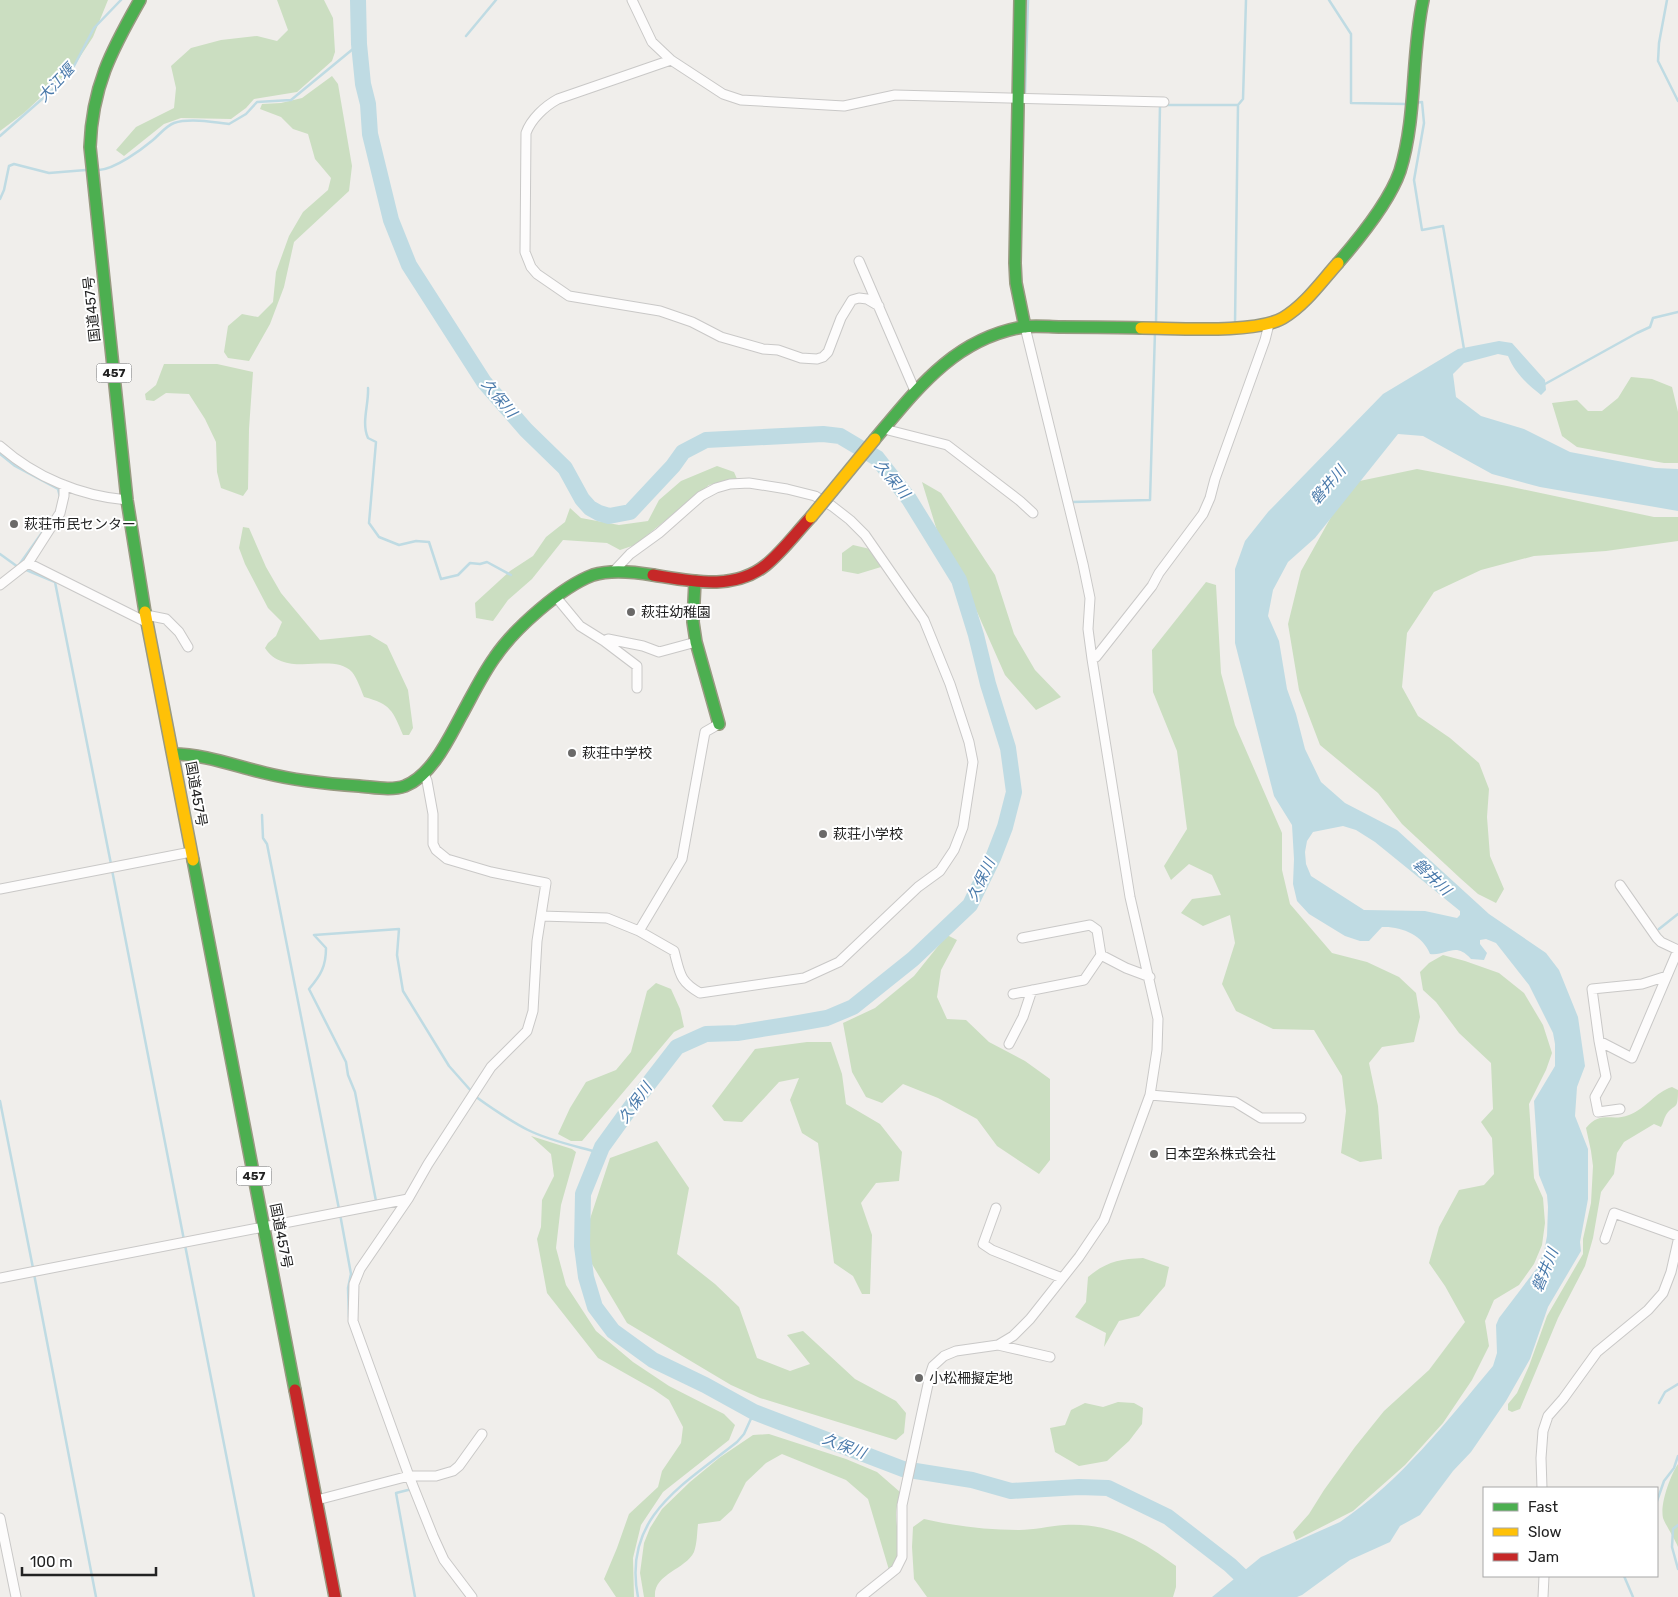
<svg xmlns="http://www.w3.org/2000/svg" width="1678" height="1597" viewBox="0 0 1678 1597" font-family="Rubik,'Noto Sans JP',sans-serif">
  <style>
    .forest { fill: #cbdec1 }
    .water { fill: #bfdbe3; fill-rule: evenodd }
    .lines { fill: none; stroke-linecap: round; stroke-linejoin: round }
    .stream { stroke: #bfdbe3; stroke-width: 2.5 }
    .river { stroke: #bfdbe3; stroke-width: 16 }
    .street-casing { stroke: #c9c8c7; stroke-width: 11 }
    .fast-casing { stroke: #999a82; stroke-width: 14 }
    .slow-casing { stroke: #999a82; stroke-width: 14 }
    .jam-casing { stroke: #999a82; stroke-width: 14 }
    .street { stroke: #fdfcfc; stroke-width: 9 }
    .fast { stroke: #4caf50; stroke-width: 11 }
    .slow { stroke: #ffc107; stroke-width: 11 }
    .jam { stroke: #c62828; stroke-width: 11 }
    .slow-bridge-casing { stroke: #999a82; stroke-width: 14; stroke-linecap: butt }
    .slow-bridge { stroke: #ffc107; stroke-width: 11 }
    .poi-dot { fill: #6a6968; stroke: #fff; stroke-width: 2 }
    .labels { text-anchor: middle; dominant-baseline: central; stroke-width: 4; stroke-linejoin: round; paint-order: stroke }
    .shield { fill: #fff; stroke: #646464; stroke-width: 1 }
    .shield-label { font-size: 12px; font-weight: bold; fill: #222 }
    .street-label { font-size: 14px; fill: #222; stroke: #fff }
    .poi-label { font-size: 14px; fill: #222; stroke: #fff; text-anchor: start }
    .water-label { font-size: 15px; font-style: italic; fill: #4a7aab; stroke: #fff }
  </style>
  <rect width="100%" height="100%" fill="#f0eeeb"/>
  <!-- forest -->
  <path class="forest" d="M0 0H108L93 37 74 66 24 113 0 131Z
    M277 0H324L333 18 335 52 332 61 297 92 254 99 246 108 231 119 181 118 164 124 124 156 116 150 136 127 174 108 176 88 171 66 191 48 221 40 257 36 277 41 288 30Z
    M332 76 338 84 352 166 349 191 294 242 284 287 270 324 249 361 228 358 224 352 228 326 242 314 258 317 273 302 276 272 289 236 303 212 328 190 331 178 315 159 308 134 293 129 281 117 260 109 262 104 281 103 302 98Z
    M164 364H217L253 372 249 429 248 489 243 496 221 488 217 472 216 442 205 419 189 394 166 393 154 401 146 400 145 394 156 385Z
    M1631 377 1652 379 1672 387 1678 412V463H1664L1577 447 1562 436 1552 403 1577 400 1588 411H1602L1618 398Z
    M717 466 734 472 737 479 709 485 635 545 620 550 607 543 563 540 532 579 508 600 493 621 476 618 475 603 510 571 533 556 546 537 565 522 570 508 581 518 619 525 648 521 659 500 681 481Z
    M1417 469 1507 486 1654 517H1678V541L1606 551 1534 556 1481 570 1434 592 1407 633 1402 687 1418 716 1450 738 1479 763 1489 789 1487 817 1490 856 1504 889 1496 903 1478 894 1460 878 1402 824 1378 793 1320 745 1299 690 1288 624 1301 571 1350 483Z
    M922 482 941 493 995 575 1014 634 1035 670 1061 697 1036 710 1005 675 978 614 938 534Z
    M243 527 249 528 266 567 281 593 320 640 370 635 387 645 408 690 413 728 409 735H403C393 711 391 704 364 697 361 690 357 678 352 672 332 651 286 680 265 648L268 643 276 636 282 622 268 608 245 564 239 548Z
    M853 545 870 549 881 567 858 574 842 571V553Z
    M1206 582 1216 585 1221 673 1235 725 1282 833V870L1290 904 1332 953 1367 962 1399 977 1416 993 1420 1017 1414 1042 1382 1047 1369 1063 1378 1106 1382 1159 1360 1162 1341 1153 1346 1111 1342 1076 1314 1030 1273 1029 1236 1011 1222 984 1235 943 1230 915 1203 926 1181 913 1192 899 1221 895 1212 875 1189 864 1171 880 1164 866 1187 829 1177 751 1153 692 1152 650Z
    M947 935 957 940 941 970 937 997 947 1019 966 1020 989 1042 1025 1061 1050 1079V1160L1039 1174 997 1146 977 1119 938 1098 903 1084 882 1103 866 1097 852 1072 843 1023 875 1008 914 976Z
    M1443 955 1465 961 1499 973 1524 993 1543 1025 1552 1053 1546 1070 1529 1104 1534 1178 1543 1198 1545 1223 1542 1245 1534 1264 1519 1285 1494 1300 1485 1321 1489 1346 1472 1380 1443 1423 1405 1465 1353 1511 1296 1540 1293 1532 1309 1514 1324 1490 1355 1447 1384 1411 1429 1370 1465 1322 1445 1286 1429 1263 1439 1227 1459 1190 1484 1185 1494 1174 1492 1138 1481 1122 1493 1109 1491 1063 1459 1033 1436 1002 1423 990 1420 972 1429 963Z
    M656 983 671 989 680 1009 684 1027 674 1032 582 1141H571L558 1134 570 1108 586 1082 616 1070 631 1052 647 991Z
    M807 1042H831L842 1074 846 1104 880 1124 902 1152 899 1181 876 1183 861 1203 872 1235 870 1294H862L853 1276 834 1263 818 1143 802 1133 790 1100 799 1078 779 1082 742 1122 724 1121 712 1106 755 1049Z
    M1672 1087 1678 1090C1678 1112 1675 1102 1666 1115 1664 1118 1663 1124 1661 1127L1654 1124 1624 1142 1617 1153 1614 1174 1601 1192 1593 1238 1585 1266 1558 1318 1520 1409 1512 1412 1508 1410V1404L1517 1393 1529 1366 1547 1316 1583 1254V1239L1591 1203 1593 1166 1591 1151 1586 1128C1601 1110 1612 1122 1629 1115 1646 1109 1655 1092 1672 1087Z
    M531 1136 572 1149 576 1152 561 1205 556 1248 566 1285 596 1331 633 1362 669 1386 724 1414 735 1425 729 1440 663 1492 641 1525 633 1558 634 1597H616L604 1579 617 1548 629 1514 658 1487 662 1471 681 1443 683 1427 669 1400 653 1389 598 1358 547 1293 537 1239 541 1227 542 1200 554 1176 551 1154Z
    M657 1141 689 1188 677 1254 715 1284 739 1307 757 1358 790 1371 810 1364 787 1335 803 1331 855 1379 896 1401 906 1413 904 1433 896 1440 760 1398 731 1385 627 1323 589 1259 590 1219 610 1158Z
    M1143 1258 1169 1267 1165 1286 1139 1316 1119 1321 1104 1347 1106 1333 1075 1317 1086 1302 1088 1277C1106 1262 1119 1259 1143 1258Z
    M1118 1402 1134 1403 1143 1408 1142 1424 1129 1441 1107 1461 1079 1466 1055 1452 1050 1428 1065 1425 1071 1410 1085 1403 1103 1407Z
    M769 1434 846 1459 877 1472 900 1492C899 1499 896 1507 896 1515 896 1533 907 1558 889 1570L868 1499 846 1480 782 1454 766 1463 746 1482 732 1510 720 1521 698 1524C697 1533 697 1544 694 1552 685 1570 653 1574 655 1597H644L640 1573 644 1543 650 1528 662 1509 690 1482 719 1458 753 1435Z
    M1678 1464V1547C1675 1539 1665 1524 1663 1518 1660 1504 1670 1476 1678 1464Z
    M924 1519C955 1526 987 1530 1019 1530 1034 1530 1049 1526 1064 1525 1108 1522 1142 1540 1176 1566V1587L1173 1597H927L914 1579 912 1547 913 1527Z"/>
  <!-- water -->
  <path class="water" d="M1499 341 1512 343 1545 380 1546 390 1541 395C1527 384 1515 373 1508 356L1498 354 1464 363 1453 374 1456 397 1481 416 1524 429 1570 452 1655 468 1678 469V511L1540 487 1492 474 1423 436 1398 434 1315 538 1288 562 1273 590 1268 616 1279 641 1287 689 1296 714 1305 749 1321 782 1345 803 1397 830 1489 914 1546 953 1559 970 1578 1017 1585 1066 1577 1087 1575 1116 1588 1149V1199L1580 1242 1581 1251 1548 1307 1530 1359 1506 1401 1471 1452 1453 1471 1420 1515 1400 1526 1390 1542 1350 1560 1302 1595 1297 1597H1212L1261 1557 1340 1522C1401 1481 1446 1422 1493 1366L1497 1353 1496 1325 1499 1318 1537 1268 1544 1252 1547 1236 1548 1207 1547 1195 1539 1175 1534 1101 1555 1066V1044L1553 1033 1529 985 1496 943 1486 939 1480 940V944L1487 953 1484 960 1471 959C1455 941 1448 956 1430 954 1423 935 1401 926 1382 927L1369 941H1360L1345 936 1309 914 1297 901 1293 884 1294 859 1292 825 1274 796 1235 643V569L1245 541 1268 512 1383 394 1458 349ZM1343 826 1356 830 1375 842 1460 911V915L1457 918 1425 911 1364 910 1311 876 1306 864 1305 852 1307 841 1313 832Z"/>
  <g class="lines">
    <!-- stream -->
    <path class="stream" d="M1329 0 1351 34V103L1407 104
      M1667 0 1659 43 1658 61 1678 101
      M466 36 496 0
      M1025 94 1028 0
      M1415 103 1422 102 1424 123 1414 180 1422 230 1443 226 1464 349
      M0 136 58 85 74 66 94 28 121 0
      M99 170C115 169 141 150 153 140 160 134 166 126 174 123 189 118 214 122 229 124L246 114 257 102 291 100 359 44
      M0 199 4 190 9 166 14 164 49 173 86 170
      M1156 323 1160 105H1238
      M1235 324 1238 105 1243 99 1246 0
      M1545 384 1637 333 1650 327 1653 318 1678 312
      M368 388C369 404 361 423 368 438L376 442 369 523 379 537 399 545 416 541 429 542 441 579 458 575 470 563 480 564 487 562 511 575
      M0 454 15 466 58 489 60 497
      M1072 502 1150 500 1155 331
      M0 554 18 567
      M19 565 46 527
      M24 569 55 582 111 864
      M262 815 263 838 267 844 339 1209
      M112 870 184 1240
      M1659 929 1678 914
      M475 1096C488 1106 514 1123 528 1130 550 1141 576 1146 600 1153
      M0 1101 33 1268
      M376 1201 355 1092 348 1075 346 1062 309 989C321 975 326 966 326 948L314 935 399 929 397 955 403 991 449 1066 472 1092
      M340 1214 351 1274 348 1288 349 1317
      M185 1245 254 1597
      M34 1274 96 1597
      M1659 1403 1665 1392 1678 1384
      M412 1489 396 1493 415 1597
      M1657 1501 1664 1481 1674 1468 1678 1456
      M1678 1525 1673 1529 1672 1547 1678 1569
      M1624 1576 1633 1597
      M638 1597C622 1517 683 1485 737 1442L744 1434 754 1412"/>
    <!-- river -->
    <path class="river" d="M358 0 359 44 363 84 368 104 370 134 391 220 409 265 484 382 526 430 565 468 582 499 590 508 599 513 609 516 630 512 673 466 683 452 706 440 823 434 840 436 877 458 909 499 959 580 976 635 988 684 1008 748 1014 792 1005 827 993 858 970 905 913 959 853 1007 827 1018 799 1023 737 1033 706 1034 677 1047 636 1100 602 1147 583 1194 582 1246 586 1277 595 1307 613 1331 653 1360 705 1385 754 1412 903 1469 972 1480 1011 1491 1079 1487 1108 1488 1168 1517 1230 1565 1253 1587"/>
    <defs>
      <path id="street" d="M632 0 652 42 671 60 723 94 741 100 844 106 895 95 1164 102
        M671 60 558 99C545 106 531 119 526 133L525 252 531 267 537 274 569 296 660 311 692 322 721 337 763 349 778 350 801 358 817 359 823 357 828 352 841 318 852 300 859 298 867 299 879 306
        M859 261 915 391
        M884 429 947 445 1020 501 1033 513
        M0 446C35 477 80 496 127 500
        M28 563 146 622
        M0 585 28 563 60 513 64 496V485
        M556 597 580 626 604 641 637 666V688
        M146 615 166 619 179 632 188 647
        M604 641 608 639 643 646 659 652 696 642
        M1092 659 1096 657 1152 586 1159 573 1203 514 1210 498 1215 479 1265 340 1269 324
        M424 774 427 781 433 814V844L436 850 447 859 491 872 546 883 537 941 533 1011 527 1031 491 1067 428 1164 408 1199 360 1269 354 1284 353 1321 409 1476 433 1536 444 1560 472 1597
        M1620 885 1657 938 1661 942 1678 950
        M0 889 191 852
        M541 916 607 918 639 931 674 951C680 973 679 981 700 993L804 978 839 962 918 887 940 871 954 850 963 827 973 762 969 742 950 684 924 620 865 535 850 520 832 506 815 496 787 489 749 483 730 484 716 488 701 496 659 533 630 554 614 571
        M639 931 682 859 705 732 719 724
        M1022 938 1090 925 1097 930 1101 955 1126 968 1150 977
        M1013 994 1084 980 1101 955
        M1599 1041 1632 1058 1678 950
        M1009 1044 1023 1017 1032 990
        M1150 1095 1235 1102 1261 1118H1301
        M1620 1109 1598 1112 1595 1097 1606 1077 1599 1041 1592 989 1642 984 1667 976
        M996 1208 983 1244 992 1250 1062 1278
        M1605 1239 1614 1213 1678 1236
        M0 1278 408 1199
        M998 1345 1050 1357
        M1542 1488 1541 1458 1543 1431 1548 1416 1563 1399 1597 1352 1648 1310 1663 1293 1671 1272 1678 1241
        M317 1500 409 1476H436L453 1471 459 1466 482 1434
        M0 1518 16 1597
        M861 1597 896 1569 902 1557V1505L930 1375 933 1366 944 1356 956 1351 998 1345 1013 1336 1030 1319 1079 1257 1104 1220 1150 1095 1157 1050 1158 1019 1130 897 1092 659 1088 629 1090 598 1083 564 1025 327
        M1543 1597 1544 1576"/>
      <path id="fast" d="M140 0C111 51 92 87 90 147L127 500 145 612
        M1020 0 1015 263 1016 283 1025 327
        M1338 263C1358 240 1390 200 1400 171 1417 116 1411 56 1423 0
        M875 439C917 389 954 339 1023 327 1035 325 1049 327 1061 327 1088 327 1115 327 1141 328
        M695 581 693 622 696 642 719 724
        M173 754C204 754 235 766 265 773 297 781 328 784 359 786 373 787 391 791 405 786 432 775 448 740 461 716 472 696 482 675 495 657 514 629 561 587 593 575 612 569 635 572 653 575
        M193 860 295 1390"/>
      <path id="slow" d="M1141 328C1176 328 1255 334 1283 318 1305 305 1321 282 1338 263
        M145 612 193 860"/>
      <path id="jam" d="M653 575C691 581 734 591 766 565 783 551 796 533 811 517
        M295 1390 335 1597"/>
    </defs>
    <!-- street casing -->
    <use href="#street" class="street-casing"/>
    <!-- fast casing -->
    <use href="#fast" class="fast-casing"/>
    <!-- slow casing -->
    <use href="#slow" class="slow-casing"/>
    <!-- jam casing -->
    <use href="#jam" class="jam-casing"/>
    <!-- street -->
    <use href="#street" class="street"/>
    <!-- fast -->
    <use href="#fast" class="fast"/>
    <!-- slow -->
    <use href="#slow" class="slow"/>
    <!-- jam -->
    <use href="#jam" class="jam"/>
    <defs>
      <path id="slow-bridge" d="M811 517 875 439"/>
    </defs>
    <!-- slow-bridge casing -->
    <use href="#slow-bridge" class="slow-bridge-casing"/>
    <!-- slow-bridge -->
    <use href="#slow-bridge" class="slow-bridge"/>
  </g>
  <!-- markers -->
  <g class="poi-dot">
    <circle cx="14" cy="524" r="5"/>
    <circle cx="631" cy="612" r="5"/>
    <circle cx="572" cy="753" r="5"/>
    <circle cx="823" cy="834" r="5"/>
    <circle cx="1154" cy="1154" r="5"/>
    <circle cx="919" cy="1378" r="5"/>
  </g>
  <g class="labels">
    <!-- shield labels -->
    <g class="shield">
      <rect x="96.5" y="363.5" width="35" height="19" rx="4"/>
      <rect x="236.5" y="1166.5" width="35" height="19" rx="4"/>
    </g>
    <g class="shield-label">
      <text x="114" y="373">457</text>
      <text x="254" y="1176">457</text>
    </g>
    <!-- street labels -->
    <g class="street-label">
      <text transform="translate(92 309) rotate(-96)">国道457号</text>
      <text transform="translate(196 794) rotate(80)">国道457号</text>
      <text transform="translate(281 1236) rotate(79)">国道457号</text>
    </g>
    <!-- poi labels -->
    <g class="poi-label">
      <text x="24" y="524">萩荘市民センター</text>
      <text x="641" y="612">萩荘幼稚園</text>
      <text x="582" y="753">萩荘中学校</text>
      <text x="833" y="834">萩荘小学校</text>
      <text x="1164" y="1154">日本空糸株式会社</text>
      <text x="929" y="1378">小松柵擬定地</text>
    </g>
    <!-- water labels -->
    <g class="water-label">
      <text transform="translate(56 83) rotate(-47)">大江堰</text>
      <text transform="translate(499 398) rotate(50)">久保川</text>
      <text transform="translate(892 479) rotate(50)">久保川</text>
      <text transform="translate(1328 485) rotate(-50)">磐井川</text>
      <text transform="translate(1432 877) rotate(44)">磐井川</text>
      <text transform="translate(981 880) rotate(-65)">久保川</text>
      <text transform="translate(635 1103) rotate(-54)">久保川</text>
      <text transform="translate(1545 1270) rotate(-68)">磐井川</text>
      <text transform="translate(844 1446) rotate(21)">久保川</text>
    </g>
  </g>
  <!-- legend -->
  <rect x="1483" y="1487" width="175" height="90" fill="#ffffff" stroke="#a7a7a7"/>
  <rect x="1493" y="1503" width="25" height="8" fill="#4caf50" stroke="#a7a7a7"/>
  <text x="1528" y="1512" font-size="15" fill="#222222">Fast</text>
  <rect x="1493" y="1528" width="25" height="8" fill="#ffc107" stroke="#a7a7a7"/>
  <text x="1528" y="1537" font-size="15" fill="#222222">Slow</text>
  <rect x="1493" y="1553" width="25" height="8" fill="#c62828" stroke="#a7a7a7"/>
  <text x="1528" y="1562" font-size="15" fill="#222222">Jam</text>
  <!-- scale -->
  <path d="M22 1567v8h134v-8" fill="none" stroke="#222222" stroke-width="2.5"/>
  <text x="30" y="1567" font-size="15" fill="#222222" stroke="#ffffff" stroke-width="4" paint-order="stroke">100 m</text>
</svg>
